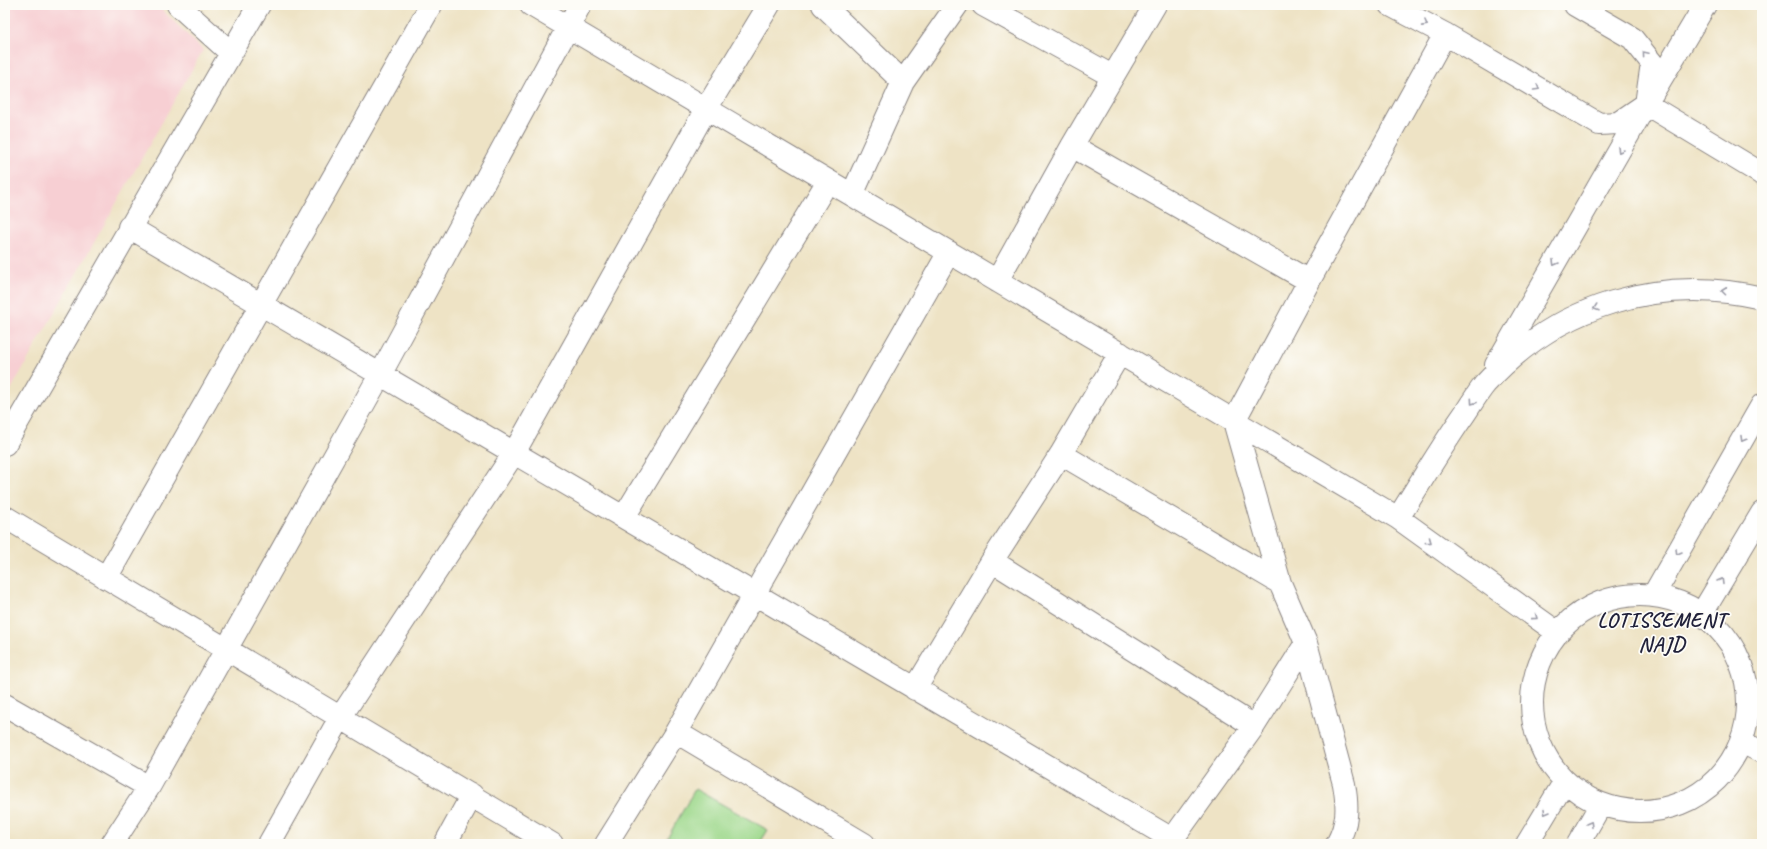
<svg xmlns="http://www.w3.org/2000/svg" width="1767" height="849" viewBox="0 0 1767 849" font-family="Caveat,sans-serif">
  <style>
    .built { fill: #f7cfd3 }
    .green { fill: #9dd88b; stroke: #607d63 }
    .lines { fill: none; stroke-linecap: round; stroke-linejoin: round }
    .minor-casing { stroke: #888280; stroke-width: 24 }
    .minor { stroke: #fff; stroke-width: 22 }
    .oneway { stroke: #9c9ca7 }
    .labels { text-anchor: middle; dominant-baseline: central; stroke-width: 3.5; stroke-linejoin: round; paint-order: stroke }
    .district-label { font-size: 21px; font-weight: bold; letter-spacing: 1px; fill: #22223b; stroke: #fdfcf7 }
  </style>
  <rect width="100%" height="100%" fill="#fdfcf7"/>
  <filter id="ink" filterUnits="userSpaceOnUse"><feTurbulence type="fractalNoise" baseFrequency=".025" numOctaves="2"/><feDisplacementMap in="SourceGraphic" scale="8" xChannelSelector="R" yChannelSelector="G"/><feConvolveMatrix kernelMatrix="1 2 1 2 8 2 1 2 1" color-interpolation-filters="sRGB"/></filter>
  <filter id="wash" filterUnits="userSpaceOnUse"><feTurbulence type="fractalNoise" baseFrequency=".012" numOctaves="4" result="noise"/><feDisplacementMap in="SourceGraphic" scale="16" xChannelSelector="R" yChannelSelector="G"/><feGaussianBlur stdDeviation="0.9" result="paint"/><feColorMatrix in="noise" values="0 0 0 0 0 0 0 0 0 0 0 0 0 0 0 0 0 1.4 0 .05"/><feComposite in="paint" operator="in"/></filter>
  <g filter="url(#wash)">
    <rect width="100%" height="100%" fill="#eee3c5"/>
    <!-- built -->
    <path class="built" d="M5 5H157L203 50 5 400Z"/>
    <!-- green -->
    <path class="green" d="M695 789 768 830 759 844H664Z"/>
  </g>
  <g filter="url(#ink)">
    <g class="lines">
      <defs>
        <path id="minor" d="M178 5 231 53
          M531 5 1398 518 1558 633
          M823 5 903 82
          M983 5 1112 76
          M1390 5 1445 34 1599 124 1618 123 1646 104 1652 63 1632 38 1575 5
          M1646 104 1762 174
          M1072 146 1309 281
          M852 195 903 82 957 5
          M129 227 1172 839
          M997 281 1072 146 1155 5
          M1496 365 1646 104 1705 5
          M5 444 259 5
          M1061 454 1280 583
          M5 517 552 844
          M624 517 828 181
          M1398 518C1419 485 1439 451 1461 419 1469 408 1476 395 1485 384 1556 305 1660 274 1762 298
          M992 561 1254 726
          M106 578 431 5
          M1532 703a108 108 0 1 1 216 0a108 108 0 1 1-216 0Z
          M1653 596 1762 405
          M1701 615 1762 513
          M915 689 992 561 1061 454 1120 353
          M5 705 149 787
          M676 732 864 844
          M1741 742 1762 752
          M112 844 149 787 380 375 580 5
          M269 844 340 718 514 453 706 109 769 5
          M445 844 472 795
          M606 844 676 732 949 252
          M1169 844 1254 726 1306 643
          M1337 844C1348 824 1348 807 1344 784L1306 643 1280 583 1234 421 1309 281 1445 34
          M1527 844 1565 781
          M1578 844 1601 804"/>
      </defs>
      <!-- minor casing -->
      <use href="#minor" class="minor-casing"/>
      <!-- minor -->
      <use href="#minor" class="minor"/>
    </g>
    <!-- one-way arrows -->
    <defs><path id="oneway-chevron" d="M-2-3.5L2.5 0L-2 3.5" fill="none" stroke-width="1.6" stroke-linecap="round" stroke-linejoin="round"/></defs>
    <g class="oneway">
      <use href="#oneway-chevron" transform="translate(1425 24) rotate(29)"/>
      <use href="#oneway-chevron" transform="translate(1645 54) rotate(-130)"/>
      <use href="#oneway-chevron" transform="translate(1537 88) rotate(30)"/>
      <use href="#oneway-chevron" transform="translate(1620 150) rotate(120)"/>
      <use href="#oneway-chevron" transform="translate(1555 263) rotate(120)"/>
      <use href="#oneway-chevron" transform="translate(1724 291) rotate(-173)"/>
      <use href="#oneway-chevron" transform="translate(1596 308) rotate(161)"/>
      <use href="#oneway-chevron" transform="translate(1473 402) rotate(125)"/>
      <use href="#oneway-chevron" transform="translate(1743 439) rotate(120)"/>
      <use href="#oneway-chevron" transform="translate(1429 541) rotate(36)"/>
      <use href="#oneway-chevron" transform="translate(1678 552) rotate(120)"/>
      <use href="#oneway-chevron" transform="translate(1721 581) rotate(-59)"/>
      <use href="#oneway-chevron" transform="translate(1535 617) rotate(36)"/>
      <use href="#oneway-chevron" transform="translate(1546 812) rotate(121)"/>
      <use href="#oneway-chevron" transform="translate(1590 824) rotate(-60)"/>
    </g>
  </g>
  <g class="labels">
    <!-- district labels -->
    <g class="district-label">
      <text x="1662" y="620">LOTISSEMENT<tspan x="1662" dy="24">NAJD</tspan></text>
    </g>
  </g>
  <!-- margin -->
  <rect width="1767" height="849" fill="none" stroke="#fdfcf7" stroke-width="20"/>
</svg>
